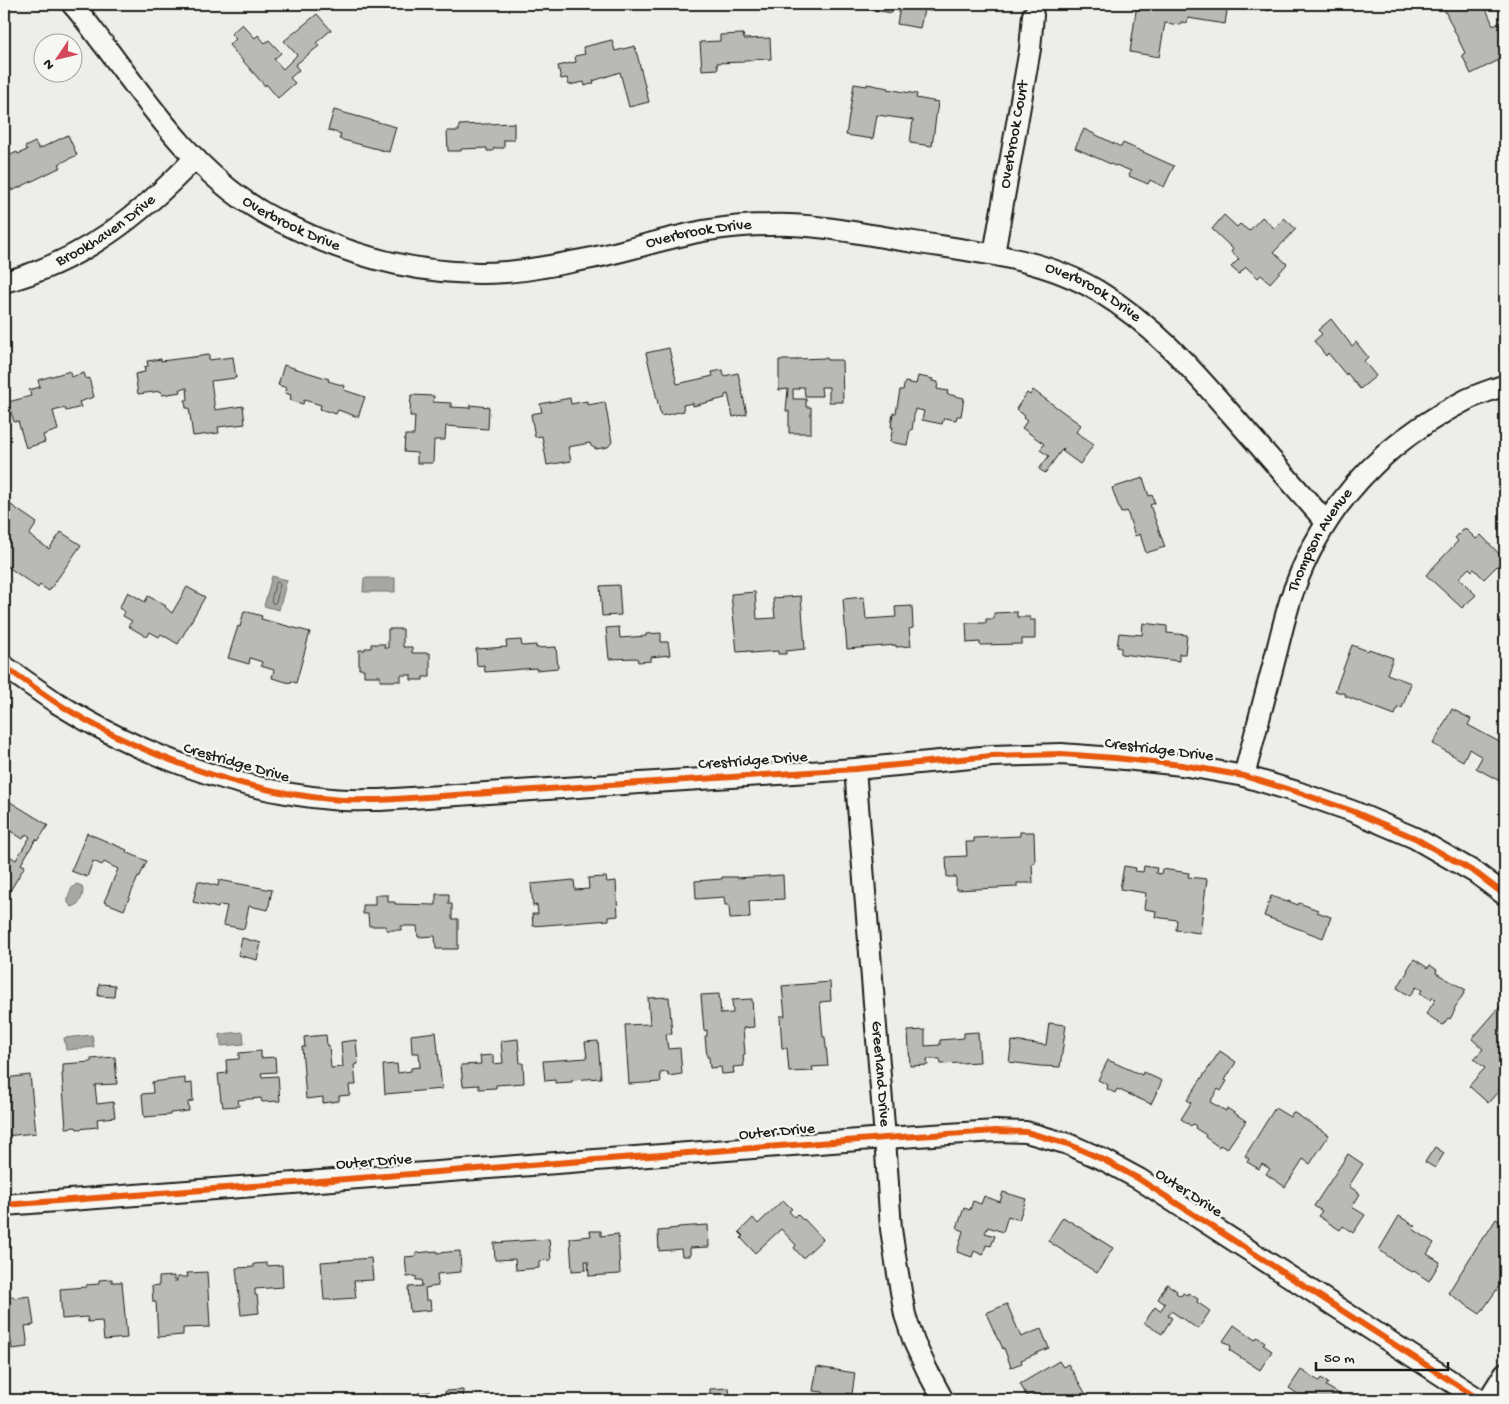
<svg xmlns="http://www.w3.org/2000/svg" width="1509" height="1404" viewBox="0 0 1509 1404" font-family="'Gochi Hand',sans-serif">
  <style>
    .water { fill: #a6a6a3; stroke: #6f6f6d }
    .lines { fill: none; stroke-linecap: round; stroke-linejoin: round }
    .shore { stroke: #535352; stroke-width: 1 }
    .building { fill: #b9b9b6; stroke: #1c1c1c }
    .minor-casing { stroke: #1c1c1c; stroke-width: 24 }
    .minor { stroke: #f6f6f2; stroke-width: 20 }
    .cycleway-casing { stroke: #f6f6f2; stroke-width: 9 }
    .cycleway { stroke: #e8590c; stroke-width: 6 }
    .labels { text-anchor: middle; dominant-baseline: central; stroke-width: 4.5; stroke-linejoin: round; paint-order: stroke }
    .street-label { font-size: 16px; fill: #1c1c1c; stroke: #f6f6f2 }
  </style>
  <rect width="100%" height="100%" fill="#edede9"/>
  <filter id="ink" filterUnits="userSpaceOnUse"><feTurbulence type="fractalNoise" baseFrequency=".02" numOctaves="2"/><feDisplacementMap in="SourceGraphic" scale="10" xChannelSelector="R" yChannelSelector="G"/><feConvolveMatrix kernelMatrix="1 2 1 2 8 2 1 2 1" color-interpolation-filters="sRGB"/></filter>
  <g filter="url(#ink)">
    <!-- water -->
    <path class="water" d="M272 576 287 580 279 610 264 606Z
      M364 578H395V592H363Z
      M77 884 82 886C85 893 80 906 72 907L68 903C67 897 71 886 77 884Z
      M243 1032 244 1044 221 1046 220 1034Z
      M92 1035 94 1047 66 1050 64 1038Z"/>
    <g class="lines">
      <!-- shore -->
      <path class="shore" d="M277 582 280 583V585L276 602 273 604 271 601 275 584Z"/>
    </g>
    <!-- building -->
    <path class="building" d="M856 4H932L931 11 924 10 920 28 897 24 900 7 893 6 892 13 855 7Z
      M1137 4H1228L1225 24 1188 18 1187 23 1181 22 1180 25 1165 23 1159 57 1130 52Z
      M1265 4H1282L1283 6 1267 11Z
      M1455 4H1458L1460 9 1471 4H1484L1493 25 1498 23 1505 38V57L1471 74 1462 55 1465 53 1444 9Z
      M317 14 331 30 316 43 319 46 295 65 299 70 290 78 295 83 278 98 266 84 265 86 229 45 236 39 231 34 242 24 255 38 258 35 265 43 269 40 281 53 274 59 283 69 297 55 284 41Z
      M743 34 744 39 770 38 771 59 744 60V62L717 63 718 69 702 70 700 42 720 41V35Z
      M612 40 615 51 635 46 649 102 629 107 620 72 593 81 594 83 585 86 584 82 569 85 567 78 561 79 558 66 576 62 575 56 585 54 583 47Z
      M854 84 867 86V84L888 88 887 89 917 94 916 98 938 102 932 146 910 143 913 120 877 115 873 139 846 135Z
      M334 110 396 127 389 152 339 139 341 134 328 130Z
      M514 123V140H504V148H494L493 151H487V148L461 149V151H448L447 131H459V125Z
      M1084 129 1121 147 1123 143 1174 166 1164 187 1150 180 1148 184 1129 176 1131 171 1116 165 1115 166 1075 148Z
      M68 135 77 155 59 164 61 167 12 191 11 188 4 191V158L17 152 18 154 27 150 25 147 35 142 39 149Z
      M1224 215 1237 227 1240 224 1249 231 1262 217 1274 228 1284 218 1296 229 1274 252 1287 264 1270 283 1261 275 1258 278 1246 267 1239 274 1231 267 1239 259 1231 252 1233 249 1212 229Z
      M1331 319 1352 346 1356 342 1368 357 1364 361 1376 376 1360 389 1347 373 1346 375 1328 353 1326 356 1314 341 1322 334 1318 330Z
      M669 348 677 384 713 376 712 372 723 370 724 376 738 373 747 414 733 417 728 394 725 395V398L693 406V403L683 405 684 411 661 416 646 353Z
      M209 355V360L233 357 236 378 211 381 215 410 243 406 245 424 218 427 219 433 193 436 189 408H186L185 400H188L187 388 180 389 181 392 162 395 161 391 138 394 135 374 145 372 144 367 148 366 147 361 161 359V361Z
      M827 358V360H842L843 402H829V387H821L822 396H805L804 387H799L798 389H793V399H806V407H811V433H789V411H786L788 389 779 390V360H797V359Z
      M284 365 329 379 328 381 345 386 344 390 365 397 358 417 338 410 336 414 320 409 321 405 304 400 303 404 290 400 291 395 285 393 287 388 278 385Z
      M70 371 71 377 84 373 86 379 89 378 94 397 79 402 81 407 66 411 65 408 53 411 58 430 43 435 45 442 26 448 18 421 14 422 8 402 31 396 29 390 40 387 38 380Z
      M918 376 933 379 932 381 938 382 937 389 948 391 947 394 964 398 961 416H957L956 420 944 418 942 424 922 420 924 411 915 409 912 430H910L907 445 890 442 893 427H891L893 413H896L900 390H903L905 382 916 384Z
      M1033 390 1081 425 1076 432 1094 444 1080 464 1062 451 1064 449 1063 448 1045 473 1039 469 1049 456 1040 450 1044 444 1022 428 1027 421 1023 418 1025 416 1016 409 1027 393 1030 395Z
      M411 395 434 396 433 402 451 403V407L470 408V405L489 407 488 429 446 426 445 440H434L433 463H417V453L404 452 405 435H414L415 416H410Z
      M570 398 571 404 587 401V405L605 402 612 442 608 447 596 449 591 446 590 443 568 447 571 461 547 465 542 436 535 437 531 414 542 412 540 404Z
      M1143 478 1149 496 1152 495 1155 503 1150 505 1165 547 1146 553 1140 534 1135 536 1127 511 1121 513 1112 488Z
      M11 505 37 523 29 535 49 549 61 532 81 545 49 591 40 585 38 588 4 564V514Z
      M1465 528 1476 539 1481 535 1504 559 1484 579 1474 569 1472 571 1469 568 1459 578 1476 595 1462 608 1426 575 1458 541 1455 538Z
      M619 585 621 615 602 616 600 586Z
      M187 587 205 597 178 644 161 634 159 637 150 632 147 637 128 626 132 621 123 616 125 612 119 608 128 592 145 602 148 596 166 606 165 607 172 613Z
      M755 592 757 619 775 618 773 598 801 596 805 649 786 651V654H778V651L751 653V651L737 652 731 594Z
      M864 597 866 619 896 617 895 607 912 606 913 628 909 629 911 646 896 647V645L847 649 843 599Z
      M244 611 262 616 261 619 310 632 296 683 291 681 290 683 272 678 274 670 261 666 262 662 250 658 249 664 228 658 238 626 240 627Z
      M1017 612V617H1030V620H1035V639H1022V644L980 645V642L967 643 966 623H986V619H994V613Z
      M1143 623 1167 626V633L1187 635 1185 654H1179V661L1121 654V648L1117 647 1119 633 1142 635Z
      M619 627 620 638 646 636V634L661 633V642H668L670 655 651 657V661L638 662 637 658 609 659 606 628Z
      M388 629H403V647H412V653H430V677H423V680H411V675H401V681H380V676H364V669H359V650H365V648H371V644H385L384 648H388Z
      M521 640 522 646 536 645V648L556 647 558 668 536 670V668L485 672 484 665 477 666 476 649 507 647 506 641Z
      M1352 645 1368 651 1369 649 1393 658 1387 674 1411 683 1402 708 1398 707 1395 715 1345 696 1346 694 1335 691Z
      M1452 709 1471 719 1468 725 1505 745V784L1476 768 1482 757 1469 749 1463 761 1433 744Z
      M4 794 9 797 7 800 48 825 38 841 36 839 21 864 25 866 4 901V861L8 855 16 860 30 837 26 834 23 839 4 827Z
      M1020 832H1034L1035 863H1032L1033 883H1017V887L956 890V877H947L946 857 967 856 966 842H974V838L1020 836Z
      M87 833 127 850 126 852 147 861 139 878 138 877 124 910 104 902 118 869 104 862 102 865 93 861 87 877 71 871Z
      M1124 866 1136 868 1135 871 1143 872 1144 866 1157 868 1156 873 1161 874 1162 869 1189 873 1188 877 1207 879 1200 933 1176 930 1177 920 1155 917 1156 911 1144 909 1146 893 1120 889Z
      M783 875 784 899 749 901 750 918 730 919 729 905H725L724 897 696 899 695 881 722 879V877H737V878Z
      M606 877 607 882 616 881 618 916 609 917V920L533 926 532 914H538L537 905 533 906 531 884 574 880 575 890 589 889 588 878Z
      M219 880 272 890 268 910 249 906 244 929 223 925 227 906 219 905 218 908 193 902 198 881 218 886Z
      M436 894H449V904H452V919H458V949H436L435 936 418 937 417 926H401V930H386V926H369L368 914H363V905H375V895H388V902H395V904L436 905Z
      M1271 896 1287 902 1288 901 1298 905 1299 903 1318 910 1317 912 1331 917 1323 938 1264 916Z
      M242 938 261 943 257 960 238 955Z
      M1414 959 1428 968 1430 965 1437 970 1436 973 1466 990 1454 1009 1455 1010 1450 1019 1448 1018 1443 1025 1426 1014 1436 999 1433 997 1431 1000 1420 993 1422 990 1416 987 1410 996 1397 988 1408 971 1407 970Z
      M830 982 831 1001 820 1002 823 1037H825L828 1066 812 1067 813 1071 789 1072 787 1048H782L780 1016H785L782 986Z
      M99 984 115 985 114 997 98 996Z
      M719 994 721 1014 733 1013 732 1000 752 999 754 1027 743 1028 745 1054 743 1055 744 1066 733 1067 734 1073 722 1074 721 1067 710 1068 709 1057H707L705 1036H707V1030L704 1031 701 995Z
      M669 997 672 1034H666L668 1049 680 1048 682 1074 668 1076V1072L660 1073 661 1082 629 1084 625 1025 650 1024 648 998Z
      M1505 1001V1084L1488 1103 1469 1086 1485 1068 1474 1059 1483 1049 1472 1039Z
      M1049 1023 1066 1025 1060 1067 1040 1066 1009 1062 1012 1041 1046 1045Z
      M925 1030V1046L940 1045V1040L964 1038V1033L978 1032 980 1062 941 1064 940 1059H927L928 1065 910 1066 908 1031Z
      M436 1032 442 1089 385 1094 383 1065 397 1064 398 1073 411 1071V1068L420 1067 419 1053H412L411 1035Z
      M326 1035 327 1045H329L331 1068 343 1067 341 1042 356 1040 358 1064 354 1065 356 1085H349L350 1095 339 1096V1101L323 1103V1097L306 1099 302 1047H305L304 1037Z
      M518 1039 520 1063H523L524 1083 496 1085V1088L479 1089V1085L463 1086 461 1065 481 1064 480 1056 493 1055V1064L503 1063 501 1041Z
      M598 1041 601 1078 572 1080V1082L555 1083V1080L545 1081 543 1061 587 1058 585 1042Z
      M261 1051V1058L275 1057 276 1072 261 1073 262 1077 278 1076 280 1101 262 1102 261 1098 238 1100 239 1106 223 1107 222 1101H221L218 1074 227 1073 226 1060 239 1059V1053Z
      M1220 1051 1236 1062 1225 1080 1227 1081 1221 1091 1218 1089 1210 1102 1226 1111 1227 1108 1246 1121 1227 1149 1220 1145 1219 1147 1205 1137 1206 1135 1195 1128 1196 1126 1193 1124 1191 1126 1181 1119 1191 1103 1187 1100Z
      M115 1057 117 1084 95 1085 97 1104 113 1102 115 1117 97 1119 98 1127 77 1129 76 1127 66 1128 62 1074H63V1064L91 1062V1059Z
      M1108 1060 1142 1075 1143 1072 1162 1081 1151 1104 1117 1089 1115 1093 1107 1089 1108 1085 1098 1080Z
      M4 1068 5 1078 30 1075 36 1133 5 1136Z
      M185 1078V1084L192 1083 193 1101 188 1102 189 1111 170 1113V1115L144 1117 142 1094 153 1093 152 1082Z
      M1275 1108 1290 1117 1293 1112 1329 1135 1310 1164 1303 1159 1285 1187 1266 1174 1270 1169 1262 1164 1259 1169 1247 1162 1249 1159 1245 1156Z
      M1435 1147 1444 1153 1435 1168 1425 1162Z
      M1348 1154 1363 1164 1349 1186 1360 1194 1352 1207 1365 1215 1353 1233 1343 1226 1340 1230 1318 1216 1322 1211 1314 1206Z
      M1003 1192 1026 1199 1019 1220 1008 1216 1003 1232 988 1227 985 1233 995 1236 991 1246 986 1245 983 1255 974 1251 972 1257 957 1252 963 1231 957 1228 964 1208 970 1210 973 1201 981 1204 984 1196 1000 1202Z
      M783 1200 792 1209 789 1211 794 1217 797 1214 803 1220 804 1219 823 1239 803 1258 794 1248 796 1245 781 1229 755 1253 741 1238 743 1236 739 1232 753 1218 758 1224Z
      M1399 1216 1415 1226 1413 1229 1434 1243 1427 1254 1440 1262 1429 1281 1414 1271 1413 1272 1406 1269 1379 1250Z
      M1063 1217 1113 1248 1097 1273 1048 1241Z
      M1496 1219 1505 1225V1275L1499 1284 1500 1285 1480 1314 1448 1293 1485 1234 1486 1235Z
      M708 1225 709 1247 690 1248V1256H682L681 1249 659 1251 658 1231 669 1230V1229L678 1228V1227Z
      M590 1231H601V1236L618 1234 620 1274 589 1276 588 1261H585L586 1270 572 1271 570 1238 591 1236Z
      M549 1239 551 1260 539 1261V1268L516 1270 515 1259 495 1260 494 1243Z
      M437 1251V1253L460 1251 461 1272 437 1274 438 1286 425 1288 426 1300H430L431 1310 410 1312 408 1287 422 1286 421 1280H416V1276L407 1277 405 1257 416 1256V1253Z
      M371 1258 373 1280 354 1281 356 1298 324 1300 321 1262Z
      M267 1263V1266L282 1265 283 1287 255 1289V1295H257L259 1313 241 1315 236 1268 254 1267V1264Z
      M207 1272 210 1327 183 1328V1335L158 1337 156 1302H153L152 1286 159 1285V1277L174 1276V1281H177V1277H188L187 1273Z
      M112 1279V1282H122L127 1338 104 1340 102 1321 88 1322 87 1317 62 1319 60 1289 86 1287V1285L99 1284V1280Z
      M1167 1284 1177 1291 1176 1293 1181 1296 1183 1293 1187 1295 1188 1293 1198 1299 1197 1302 1210 1311 1198 1329 1171 1311 1168 1316 1172 1318 1162 1334 1144 1323 1155 1307 1160 1311 1165 1304 1158 1299Z
      M13 1296 14 1298 30 1296 34 1325 25 1326 28 1347 12 1349 10 1335 4 1336V1297Z
      M1007 1304 1021 1337 1041 1329 1049 1348 1021 1360 1022 1363 1011 1367 1004 1348 1003 1349 999 1340H998L986 1313Z
      M1234 1325 1255 1340 1257 1337 1265 1342 1263 1345 1272 1351 1260 1370 1229 1350 1231 1346 1223 1341Z
      M1059 1361 1063 1367 1068 1364 1087 1396 1079 1400H1034L1031 1394 1027 1396 1020 1384Z
      M817 1367 855 1373 852 1394 847 1393 846 1400H822L823 1392 813 1391Z
      M1301 1370 1319 1381 1321 1378 1328 1383 1326 1386 1341 1395 1337 1400H1307L1289 1388Z
      M729 1388 730 1399 742 1398V1400H678V1395L693 1394 694 1398 710 1397V1389Z
      M463 1390 464 1400H419L418 1393 431 1392V1394H436V1396L446 1395 445 1391Z"/>
    <g class="lines">
      <defs>
        <g id="minor">
          <path id="s1" d="M72 4C85 18 96 35 108 50 152 109 196 172 259 210 270 217 281 222 292 227 359 260 432 277 506 272 533 270 560 264 587 259 628 251 667 237 709 230 728 227 748 225 768 225 817 223 866 235 914 242 977 252 1043 258 1098 291 1154 325 1191 368 1233 416 1264 451 1295 487 1326 522"/>
          <path id="s2" d="M994 254 1030 49 1033 15"/>
          <path id="s3" d="M4 282C81 262 141 215 195 158"/>
          <path d="M4 666C21 678 39 691 57 703 136 753 237 791 331 799 347 801 364 800 380 800L855 769 992 756 1061 754 1115 758 1182 765 1244 776 1297 792 1352 811 1415 838 1476 873 1505 895"/>
          <path id="s4" d="M855 769 885 1138 891 1229 896 1262 905 1315 914 1342 927 1370 943 1400"/>
          <path id="s5" d="M1244 776C1254 738 1264 700 1274 662 1280 639 1285 615 1293 592 1324 504 1384 442 1466 400 1478 394 1492 390 1505 385"/>
          <path d="M4 1205 885 1138 996 1131 1026 1132 1068 1144 1104 1160 1139 1179 1480 1400"/>
          <path d="M1488 1400 1505 1373"/>
        </g>
      </defs>
      <!-- minor casing -->
      <use href="#minor" class="minor-casing"/>
      <!-- minor -->
      <use href="#minor" class="minor"/>
      <defs>
        <path id="cycleway" d="M4 666C21 678 39 691 57 703 136 753 237 791 331 799 347 801 364 800 380 800L855 769 992 756 1061 754 1115 758 1182 765 1244 776 1297 792 1352 811 1415 838 1476 873 1505 895
          M4 1205 885 1138 996 1131 1026 1132 1068 1144 1104 1160 1139 1179 1480 1400"/>
      </defs>
      <!-- cycleway casing -->
      <use href="#cycleway" class="cycleway-casing"/>
      <!-- cycleway -->
      <use href="#cycleway" class="cycleway"/>
    </g>
  </g>
  <g class="labels">
    <!-- street labels -->
    <g class="street-label">
      <text stroke="none"><textPath href="#s2" startOffset="121">Overbrook Court</textPath></text>
      <text stroke="none"><textPath href="#s1" startOffset="315">Overbrook Drive</textPath></text>
      <text stroke="none"><textPath href="#s3" startOffset="115">Brookhaven Drive</textPath></text>
      <text stroke="none"><textPath href="#s1" startOffset="735">Overbrook Drive</textPath></text>
      <text stroke="none"><textPath href="#s1" startOffset="1140">Overbrook Drive</textPath></text>
      <text stroke="none"><textPath href="#s5" startOffset="249">Thompson Avenue</textPath></text>
      <text transform="translate(1159 751) rotate(7)">Crestridge Drive</text>
      <text transform="translate(753 762) rotate(-4)">Crestridge Drive</text>
      <text transform="translate(236 764) rotate(16)">Crestridge Drive</text>
      <text stroke="none"><textPath href="#s4" startOffset="306">Greerland Drive</textPath></text>
      <text transform="translate(777 1133) rotate(-5)">Outer Drive</text>
      <text transform="translate(374 1163) rotate(-4)">Outer Drive</text>
      <text transform="translate(1188 1194) rotate(33)">Outer Drive</text>
    </g>
  </g>
  <!-- margin -->
  <rect width="1509" height="1404" fill="none" stroke="#f6f6f2" stroke-width="20"/>
  <rect x="10" y="10" width="1489" height="1384" fill="none" stroke="#1c1c1c" stroke-width="2" filter="url(#ink)"/>
  <!-- north arrow -->
  <g transform="translate(58 58) rotate(235)"><circle r="24" fill="#f6f6f2" stroke="#9f9f9c"/>
  <path d="M0-4L9 19L0 12L-9 19Z" fill="#d1495b"/>
  <text y="-8" font-size="14" font-weight="bold" text-anchor="middle" fill="#1c1c1c">N</text>
  </g>
  <!-- scale -->
  <path d="M1316 1362v8h132v-8" fill="none" stroke="#1c1c1c" stroke-width="2.5"/>
  <text x="1324" y="1362" font-size="15" fill="#1c1c1c" stroke="#f6f6f2" stroke-width="4" paint-order="stroke">50 m</text>
</svg>
